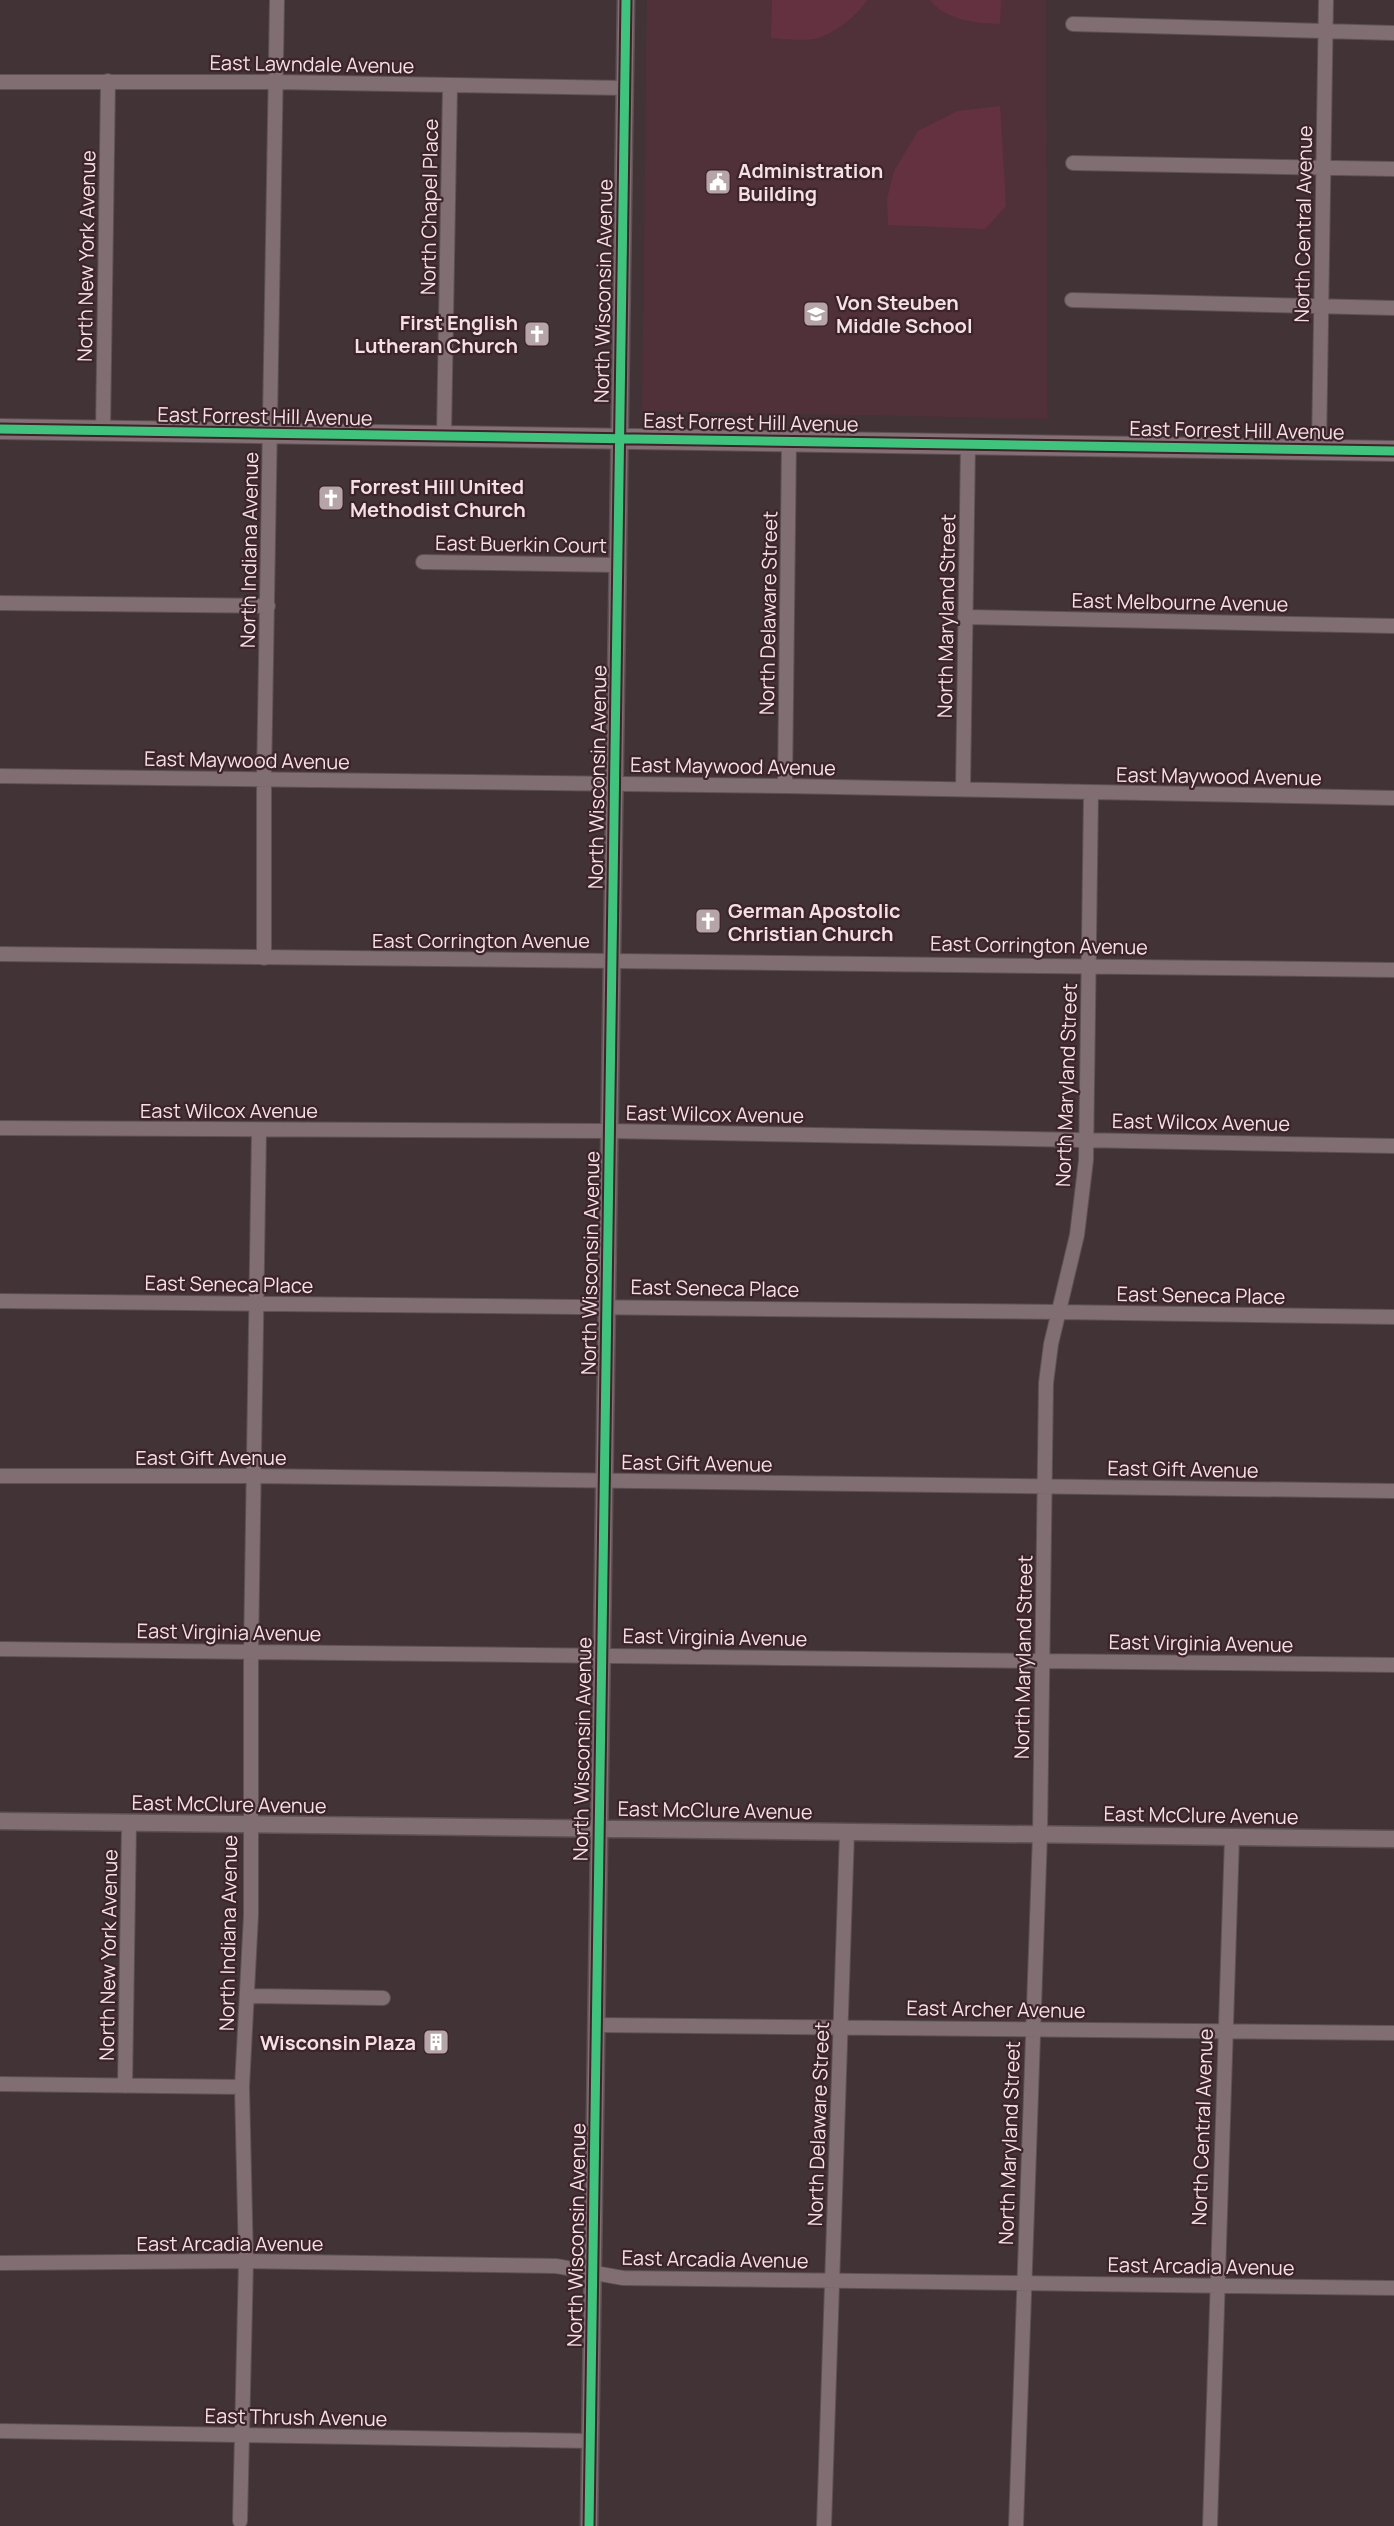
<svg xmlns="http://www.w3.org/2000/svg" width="1394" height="2526" viewBox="0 0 1394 2526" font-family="Manrope,sans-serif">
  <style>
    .built { fill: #503039 }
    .green { fill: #643141 }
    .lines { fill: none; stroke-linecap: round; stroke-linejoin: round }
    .minor-casing { stroke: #5d5154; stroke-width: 16 }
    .tertiary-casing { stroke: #5d5154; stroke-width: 19 }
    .secondary-casing { stroke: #5d5154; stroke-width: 22 }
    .minor { stroke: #806e72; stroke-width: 14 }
    .tertiary { stroke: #806e72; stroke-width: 16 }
    .secondary { stroke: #846f75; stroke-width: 20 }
    .cycleway-casing { stroke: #3d232a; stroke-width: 13 }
    .cycleway { stroke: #40c37c; stroke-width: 9 }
    .labels { text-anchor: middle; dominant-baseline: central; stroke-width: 4.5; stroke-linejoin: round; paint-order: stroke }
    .street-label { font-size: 20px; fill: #f3e1e5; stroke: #3d232a }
    .poi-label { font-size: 20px; font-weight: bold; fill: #f3e1e5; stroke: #3d232a; text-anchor: start }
  </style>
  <rect width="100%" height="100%" fill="#423337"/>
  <!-- built -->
  <path class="built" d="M647 0H1046L1047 419 642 411Z"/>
  <!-- green -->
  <path class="green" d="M772 0H867C857 16 833 35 814 39 801 41 785 39 771 38Z
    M930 0H1001L1000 24C976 23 947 21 930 0Z
    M1000 106 1006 206 985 229 888 225 887 199 894 171 918 131 958 111Z"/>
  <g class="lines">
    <defs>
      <path id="minor" d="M1073 24 1394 33
        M0 82H276L624 88
        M1073 163 1394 169
        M1072 300 1394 308
        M103 431 108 81
        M444 435 450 86
        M1319 449 1326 0
        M423 562 618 565
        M0 603 268 606
        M965 617 1394 626
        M0 776 785 786 1394 798
        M785 786 789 440
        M963 789 968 444
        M0 954 1394 970
        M264 958V780L277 0
        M0 1128 610 1131 1394 1146
        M0 1301 1060 1312 1394 1317
        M0 1476H255L1394 1491
        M0 1649 1394 1665
        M247 1996 383 1998
        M597 2025 1394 2033
        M0 2084 242 2087
        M125 2086 129 1824
        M0 2263 246 2261 556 2266 623 2278 1394 2288
        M0 2431 591 2441
        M240 2521 246 2261 242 2087 251 1915V1652L259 1130
        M824 2526 847 1832
        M1016 2526 1040 1834 1046 1383 1051 1344 1077 1235 1086 1160 1091 793
        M1210 2526 1232 1837"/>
      <path id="tertiary" d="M0 1821 1394 1839
        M589 2526 626 0"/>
      <path id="secondary" d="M0 429 1394 451"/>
    </defs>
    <!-- minor casing -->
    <use href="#minor" class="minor-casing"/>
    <!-- tertiary casing -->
    <use href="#tertiary" class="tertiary-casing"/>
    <!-- secondary casing -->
    <use href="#secondary" class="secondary-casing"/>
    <!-- minor -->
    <use href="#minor" class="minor"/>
    <!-- tertiary -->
    <use href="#tertiary" class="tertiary"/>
    <!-- secondary -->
    <use href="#secondary" class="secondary"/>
    <defs>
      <path id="cycleway" d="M0 429 1394 451
        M589 2526 626 0"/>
    </defs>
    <!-- cycleway casing -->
    <use href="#cycleway" class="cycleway-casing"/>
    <!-- cycleway -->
    <use href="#cycleway" class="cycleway"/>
  </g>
  <!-- icons -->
  <defs>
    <symbol id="civic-square" viewBox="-11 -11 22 22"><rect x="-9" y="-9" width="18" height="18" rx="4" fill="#b5a4a8" stroke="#3d232a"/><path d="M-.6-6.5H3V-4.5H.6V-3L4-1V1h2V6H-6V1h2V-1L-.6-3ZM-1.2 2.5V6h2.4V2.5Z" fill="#fff"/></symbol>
    <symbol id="school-square" viewBox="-11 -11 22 22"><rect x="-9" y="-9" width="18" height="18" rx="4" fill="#b5a4a8" stroke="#3d232a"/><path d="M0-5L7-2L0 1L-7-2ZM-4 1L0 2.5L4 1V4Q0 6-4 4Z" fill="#fff"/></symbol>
    <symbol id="church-square" viewBox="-11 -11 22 22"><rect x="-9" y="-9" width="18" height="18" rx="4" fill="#b5a4a8" stroke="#3d232a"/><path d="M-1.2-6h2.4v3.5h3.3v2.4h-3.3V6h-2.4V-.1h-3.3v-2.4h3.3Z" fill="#fff"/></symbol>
    <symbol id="building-square" viewBox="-11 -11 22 22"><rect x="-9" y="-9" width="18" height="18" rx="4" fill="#b5a4a8" stroke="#3d232a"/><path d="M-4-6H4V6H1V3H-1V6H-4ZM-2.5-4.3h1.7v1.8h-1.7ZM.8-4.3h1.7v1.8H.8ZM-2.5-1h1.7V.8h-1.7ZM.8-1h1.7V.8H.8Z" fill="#fff"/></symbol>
  </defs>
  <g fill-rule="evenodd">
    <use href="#civic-square" x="703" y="167" width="30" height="30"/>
    <use href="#school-square" x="801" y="299" width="30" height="30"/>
    <use href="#church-square" x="522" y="319" width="30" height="30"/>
    <use href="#church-square" x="316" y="483" width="30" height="30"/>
    <use href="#church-square" x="693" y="906" width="30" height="30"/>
    <use href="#building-square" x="421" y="2027" width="30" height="30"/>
  </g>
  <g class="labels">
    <!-- street labels -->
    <g class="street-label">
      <text transform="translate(312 64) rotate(1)">East Lawndale Avenue</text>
      <text transform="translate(429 207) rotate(-89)">North Chapel Place</text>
      <text transform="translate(1303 224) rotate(-89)">North Central Avenue</text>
      <text transform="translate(86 256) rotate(-89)">North New York Avenue</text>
      <text transform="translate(603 291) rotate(-89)">North Wisconsin Avenue</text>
      <text transform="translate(265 416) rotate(1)">East Forrest Hill Avenue</text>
      <text transform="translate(751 422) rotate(1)">East Forrest Hill Avenue</text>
      <text transform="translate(1237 430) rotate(1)">East Forrest Hill Avenue</text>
      <text transform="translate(521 544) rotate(1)">East Buerkin Court</text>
      <text transform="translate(249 550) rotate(-89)">North Indiana Avenue</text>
      <text transform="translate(1180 602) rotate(1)">East Melbourne Avenue</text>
      <text transform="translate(768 613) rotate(-89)">North Delaware Street</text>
      <text transform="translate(946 616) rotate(-89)">North Maryland Street</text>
      <text transform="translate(247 760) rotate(1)">East Maywood Avenue</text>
      <text transform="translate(733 766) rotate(1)">East Maywood Avenue</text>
      <text transform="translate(1219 776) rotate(1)">East Maywood Avenue</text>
      <text transform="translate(597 777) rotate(-89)">North Wisconsin Avenue</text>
      <text x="481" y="940">East Corrington Avenue</text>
      <text transform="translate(1039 945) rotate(1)">East Corrington Avenue</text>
      <text transform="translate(1066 1085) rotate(-88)">North Maryland Street</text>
      <text x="229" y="1110">East Wilcox Avenue</text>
      <text transform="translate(715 1114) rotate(1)">East Wilcox Avenue</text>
      <text transform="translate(1201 1122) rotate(1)">East Wilcox Avenue</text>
      <text transform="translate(590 1263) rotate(-89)">North Wisconsin Avenue</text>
      <text transform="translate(229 1284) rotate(1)">East Seneca Place</text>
      <text transform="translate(715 1288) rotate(1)">East Seneca Place</text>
      <text transform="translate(1201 1295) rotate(1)">East Seneca Place</text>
      <text x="211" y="1457">East Gift Avenue</text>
      <text transform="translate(697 1463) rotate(1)">East Gift Avenue</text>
      <text transform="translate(1183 1469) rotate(1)">East Gift Avenue</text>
      <text transform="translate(229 1632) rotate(1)">East Virginia Avenue</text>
      <text transform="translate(715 1637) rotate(1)">East Virginia Avenue</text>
      <text transform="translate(1201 1643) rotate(1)">East Virginia Avenue</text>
      <text transform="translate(1023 1657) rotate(-89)">North Maryland Street</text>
      <text transform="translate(582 1749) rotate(-89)">North Wisconsin Avenue</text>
      <text transform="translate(229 1804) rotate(1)">East McClure Avenue</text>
      <text transform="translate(715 1810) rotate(1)">East McClure Avenue</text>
      <text transform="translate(1201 1815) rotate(1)">East McClure Avenue</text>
      <text transform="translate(228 1933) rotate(-89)">North Indiana Avenue</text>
      <text transform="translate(108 1955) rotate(-89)">North New York Avenue</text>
      <text transform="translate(996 2009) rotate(1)">East Archer Avenue</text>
      <text transform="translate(818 2124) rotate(-88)">North Delaware Street</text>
      <text transform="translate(1202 2127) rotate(-88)">North Central Avenue</text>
      <text transform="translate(1009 2143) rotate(-88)">North Maryland Street</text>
      <text transform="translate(576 2235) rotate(-89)">North Wisconsin Avenue</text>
      <text x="230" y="2243">East Arcadia Avenue</text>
      <text transform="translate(715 2259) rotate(1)">East Arcadia Avenue</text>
      <text transform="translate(1201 2266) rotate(1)">East Arcadia Avenue</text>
      <text transform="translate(296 2417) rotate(1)">East Thrush Avenue</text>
    </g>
    <!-- poi labels -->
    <g class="poi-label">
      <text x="738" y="170">Administration<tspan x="738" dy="23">Building</tspan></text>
      <text x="836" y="302">Von Steuben<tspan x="836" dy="23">Middle School</tspan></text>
      <text x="518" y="322" text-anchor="end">First English<tspan x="518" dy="23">Lutheran Church</tspan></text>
      <text x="350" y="486">Forrest Hill United<tspan x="350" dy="23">Methodist Church</tspan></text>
      <text x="728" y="910">German Apostolic<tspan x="728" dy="23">Christian Church</tspan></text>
      <text x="416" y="2042" text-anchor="end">Wisconsin Plaza</text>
    </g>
  </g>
</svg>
